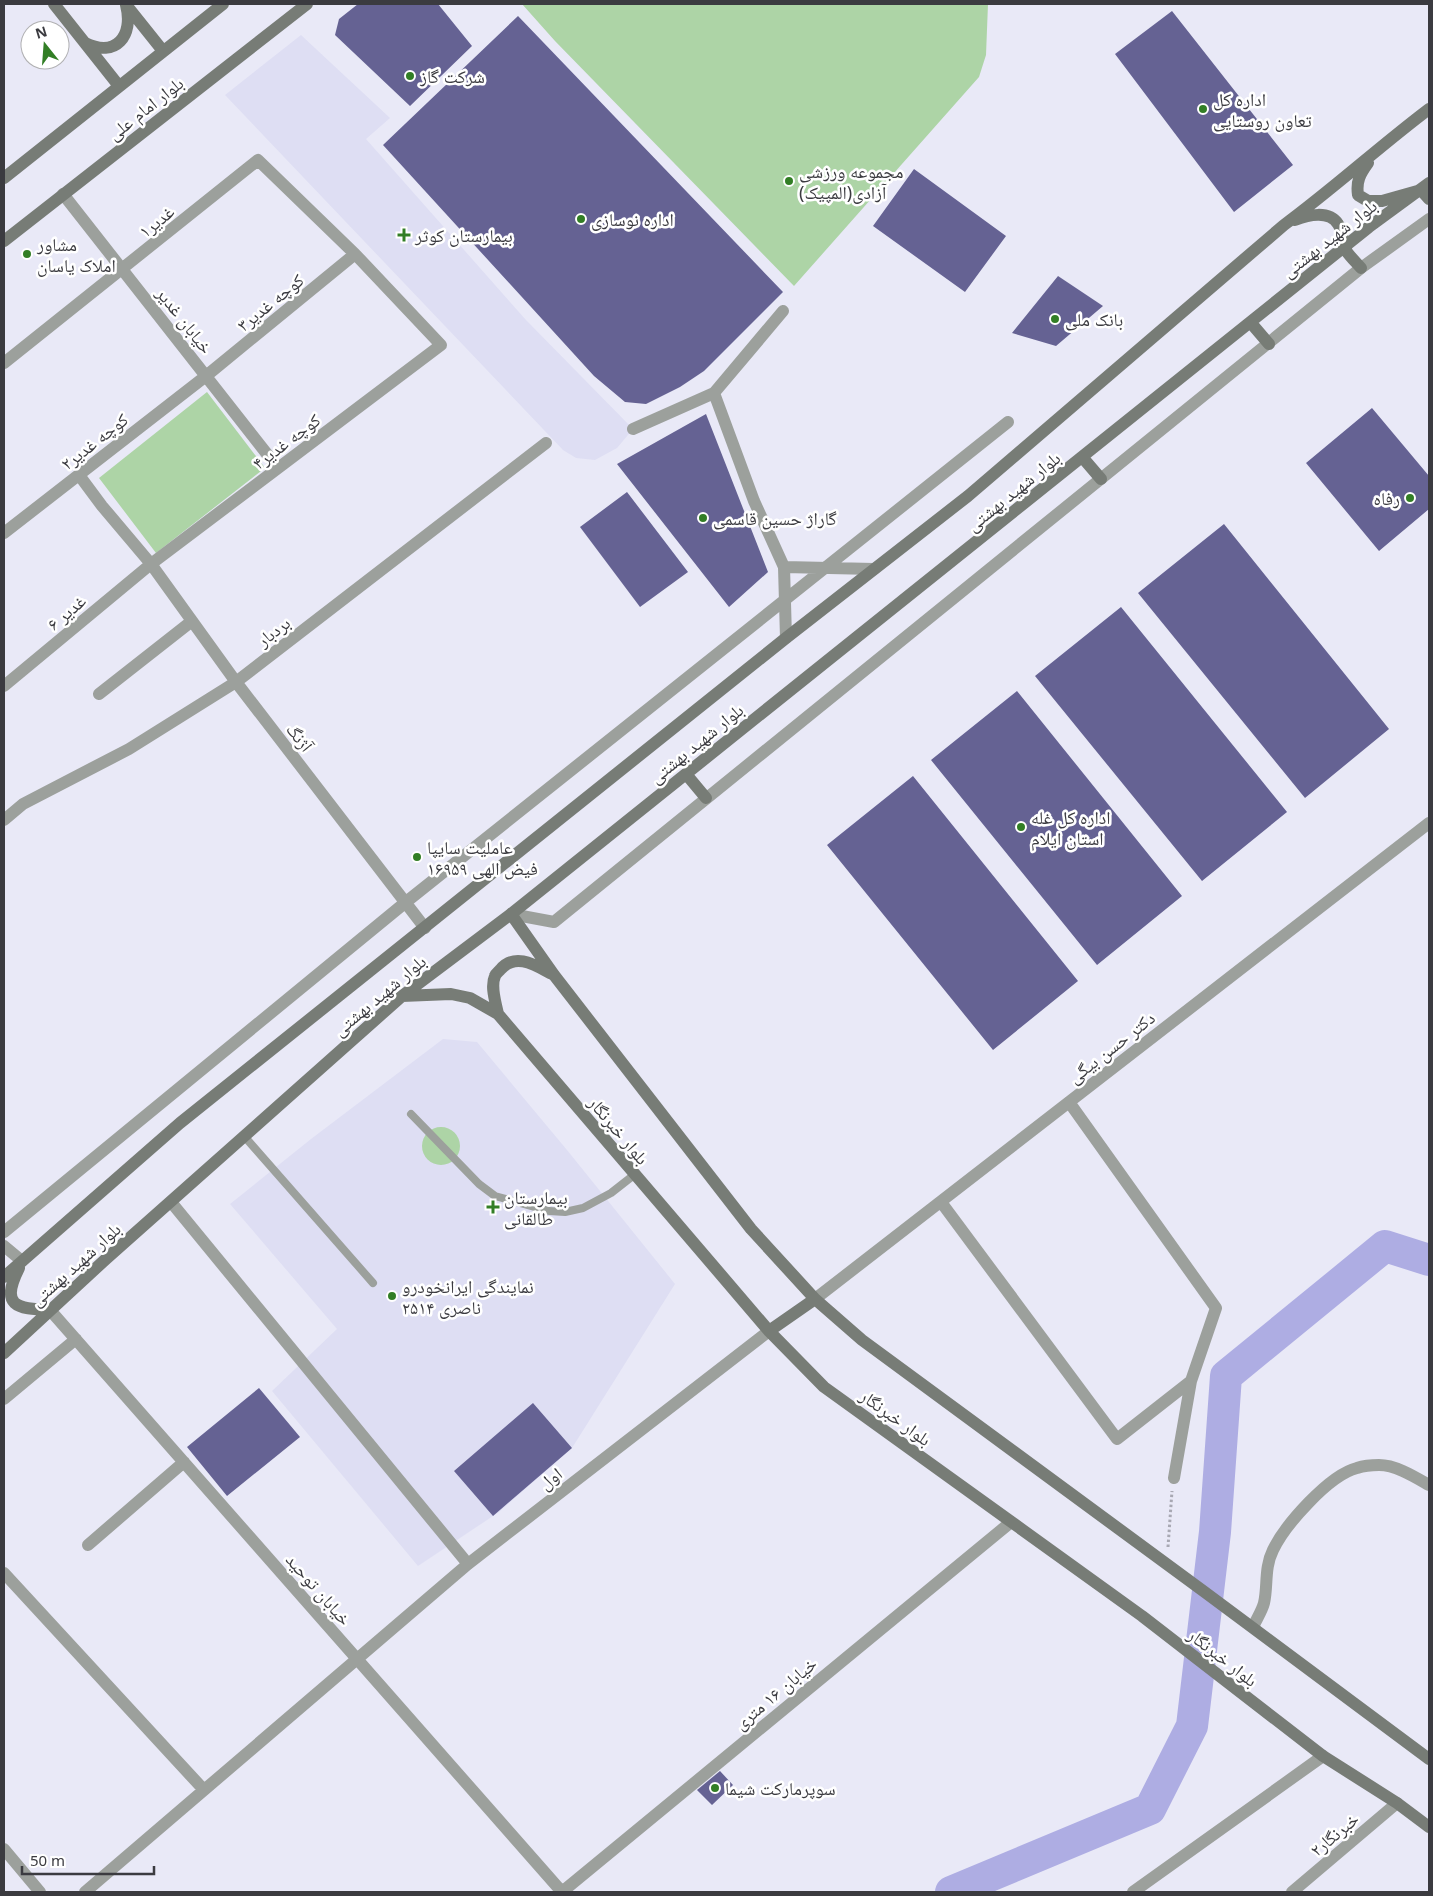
<svg xmlns="http://www.w3.org/2000/svg" width="1433" height="1896" viewBox="0 0 1433 1896" font-family="'Noto Sans','Noto Naskh Arabic',sans-serif">
  <style>
    .built { fill: #dedef3 }
    .green { fill: #add4a6 }
    .lines { fill: none; stroke-linecap: round; stroke-linejoin: round }
    .river { stroke: #aeade3; stroke-width: 32 }
    .building { fill: #656293 }
    .path { stroke: #a8a8b3; stroke-width: 3; stroke-dasharray: 2.5 2.5; stroke-linecap: butt }
    .lane { stroke: #9ca09c; stroke-width: 8 }
    .street { stroke: #9ca09c; stroke-width: 12 }
    .secondary { stroke: #777c76; stroke-width: 12 }
    .poi-dot { fill: #327e25; stroke: #fff; stroke-width: 2 }
    .labels { text-anchor: middle; dominant-baseline: central; stroke-width: 5; stroke-linejoin: round; paint-order: stroke }
    .poi-label { font-size: 18px; fill: #3b3b40; stroke: #fff; text-anchor: start }
    .street-label { font-size: 18px; fill: #3b3b40; stroke: #fff }
  </style>
  <rect width="100%" height="100%" fill="#e9e9f7"/>
  <!-- built -->
  <path class="built" d="M301 35 390 118 366 139 526 320 633 429 617 448 595 460 576 458 563 450 225 95Z
    M443 1039 477 1042 567 1150 675 1284 572 1448 499 1512 418 1566 272 1391 337 1329 230 1204 311 1139Z"/>
  <!-- green -->
  <path class="green" d="M522 4H988L986 55 979 77 794 286 555 41Z
    M207 392 265 468 156 553 99 478Z
    M422 1146a19 19 0 1 1 38 0a19 19 0 1 1-38 0Z"/>
  <g class="lines">
    <!-- river -->
    <path class="river" d="M951 1892 1150 1809 1192 1726 1215 1532 1226 1376 1385 1246 1429 1260"/>
  </g>
  <!-- building -->
  <path class="building" d="M358 4H438L472 46 410 106 335 35 339 19Z
    M1172 11 1293 165 1234 212 1115 54Z
    M518 16 783 292 704 371 680 387 646 404 625 402 594 376 383 145Z
    M914 169 1006 236 965 292 873 226Z
    M1058 276 1103 306 1056 346 1012 333Z
    M1372 408 1429 476V509L1379 551 1306 463Z
    M706 414 768 572 729 607 617 464Z
    M627 492 688 572 640 607 580 527Z
    M1224 524 1389 729 1305 798 1138 593Z
    M1121 607 1287 812 1202 881 1035 676Z
    M1017 691 1182 896 1097 965 931 760Z
    M913 776 1078 981 993 1050 827 845Z
    M259 1388 300 1437 227 1496 187 1447Z
    M533 1403 572 1448 493 1516 454 1471Z
    M720 1771 733 1785 712 1805 697 1790Z"/>
  <g class="lines">
    <!-- path -->
    <path class="path" d="M1168 1547 1172 1491"/>
    <!-- lane -->
    <path class="lane" d="M411 1114 479 1184 495 1196 549 1211 565 1212 583 1208 611 1193 634 1175
      M244 1136 373 1283"/>
    <!-- street -->
    <path class="street" d="M63 194 278 468
      M4 363 258 160 355 254 441 345 151 564 4 686
      M714 393 754 501 784 567 786 638
      M633 429 714 393 783 311
      M79 475 102 506 151 564 236 682 425 928
      M4 533 206 376 355 254
      M784 567 874 569
      M99 694 192 621
      M4 820 23 804 129 749 236 682 546 443
      M511 914 554 922 1361 268 1429 219
      M1069 1102 1216 1308 1191 1381 1174 1478
      M171 1202 468 1564
      M941 1202 1117 1439 1191 1381
      M4 1232 406 902 1008 422
      M4 1246 22 1261
      M815 1299 1429 823
      M50 1310 562 1892
      M4 1399 76 1339
      M88 1545 184 1462
      M4 1573 204 1790
      M1253 1627C1256 1620 1262 1611 1264 1603 1268 1586 1264 1568 1273 1550 1285 1525 1329 1475 1357 1468 1363 1466 1373 1465 1379 1465 1396 1465 1415 1477 1429 1485
      M4 1849 40 1892
      M85 1892 468 1564 769 1331
      M562 1892 1011 1522
      M1133 1892 1323 1756
      M1292 1892 1397 1803"/>
    <!-- secondary -->
    <path class="secondary" d="M54 4 119 86
      M127 6 163 51
      M85 43C116 58 134 36 126 5
      M1368 163C1360 174 1356 181 1358 195L1368 201H1382L1421 190 1429 199
      M4 178 223 4
      M1295 220C1308 215 1329 210 1338 224 1343 231 1342 239 1344 247 1347 254 1356 262 1361 268
      M4 241 307 4
      M1251 323 1269 344
      M1083 458 1101 479
      M686 774 706 798
      M511 914 554 975 751 1229 815 1299 862 1340 1206 1593 1429 1759
      M402 996 451 994 470 998 498 1014 769 1331 824 1387 1142 1616 1323 1756 1397 1803 1429 1827
      M498 1014C496 1003 490 987 495 976 496 973 498 972 500 970 515 952 535 965 552 974
      M19 1268C0 1306 16 1309 50 1310
      M4 1277 180 1123 786 638 968 496 1284 225C1334 188 1380 146 1429 109
      M769 1331 815 1299
      M4 1353 107 1258 402 996 511 914 1369 227 1429 183"/>
  </g>
  <!-- markers -->
  <g class="poi-dot">
    <circle cx="410" cy="76" r="5"/>
    <circle cx="1203" cy="109" r="5"/>
    <circle cx="789" cy="181" r="5"/>
    <circle cx="581" cy="219" r="5"/>
    <path d="M401.5 227.5h5v5h5v5h-5v5h-5v-5h-5v-5h5z"/>
    <circle cx="27" cy="254" r="5"/>
    <circle cx="1055" cy="319" r="5"/>
    <circle cx="1410" cy="498" r="5"/>
    <circle cx="703" cy="518" r="5"/>
    <circle cx="1021" cy="827" r="5"/>
    <circle cx="417" cy="857" r="5"/>
    <path d="M490.5 1199.5h5v5h5v5h-5v5h-5v-5h-5v-5h5z"/>
    <circle cx="392" cy="1296" r="5"/>
    <circle cx="715" cy="1788" r="5"/>
  </g>
  <g class="labels">
    <!-- poi labels -->
    <g class="poi-label">
      <text x="420" y="76">شرکت گاز</text>
      <text x="1213" y="99">اداره کل<tspan x="1213" dy="21">تعاون روستایی</tspan></text>
      <text x="799" y="171">مجموعه ورزشی<tspan x="799" dy="21">آزادی(المپیک)</tspan></text>
      <text x="591" y="219">اداره نوسازی</text>
      <text x="415" y="235">بیمارستان کوثر</text>
      <text x="37" y="244">مشاور<tspan x="37" dy="21">املاک یاسان</tspan></text>
      <text x="1065" y="319">بانک ملی</text>
      <text x="1400" y="498" text-anchor="end">رفاه</text>
      <text x="713" y="518">گاراژ حسین قاسمی</text>
      <text x="1031" y="817">اداره کل غله<tspan x="1031" dy="21">استان ایلام</tspan></text>
      <text x="427" y="847">عاملیت سایپا<tspan x="427" dy="21">۱۶۹۵۹ فیض الهی</tspan></text>
      <text x="504" y="1197">بیمارستان<tspan x="504" dy="21">طالقانی</tspan></text>
      <text x="402" y="1286">نمایندگی ایرانخودرو<tspan x="402" dy="21">ناصری ۲۵۱۴</tspan></text>
      <text x="725" y="1788">سوپرمارکت شیما</text>
    </g>
    <!-- street labels -->
    <g class="street-label">
      <text transform="translate(145 108) rotate(-38)">بلوار امام على</text>
      <text transform="translate(156 221) rotate(-39)">غدیر۱</text>
      <text transform="translate(1329 238) rotate(-38)">بلوار شهید بهشتی</text>
      <text transform="translate(270 302) rotate(-39)">کوچه غدیر۳</text>
      <text transform="translate(185 320) rotate(52)">خیابان غدیر</text>
      <text transform="translate(94 441) rotate(-38)">کوچه غدیر۲</text>
      <text transform="translate(286 441) rotate(-37)">کوچه غدیر۴</text>
      <text transform="translate(1013 491) rotate(-39)">بلوار شهید بهشتی</text>
      <text transform="translate(66 612) rotate(-40)">غدیر ۶</text>
      <text transform="translate(273 631) rotate(-38)">بردبار</text>
      <text transform="translate(300 737) rotate(52)">آژنگ</text>
      <text transform="translate(696 743) rotate(-39)">بلوار شهید بهشتی</text>
      <text transform="translate(379 995) rotate(-40)">بلوار شهید بهشتی</text>
      <text transform="translate(1111 1047) rotate(-38)">دکتر حسن بیگی</text>
      <text transform="translate(619 1130) rotate(50)">بلوار خبرنگار</text>
      <text transform="translate(75 1264) rotate(-42)">بلوار شهید بهشتی</text>
      <text transform="translate(896 1417) rotate(36)">بلوار خبرنگار</text>
      <text transform="translate(550 1478) rotate(-38)">اول</text>
      <text transform="translate(319 1589) rotate(49)">خیابان توحید</text>
      <text transform="translate(1223 1657) rotate(38)">بلوار خبرنگار</text>
      <text transform="translate(775 1693) rotate(-40)">خیابان ۱۶ متری</text>
      <text transform="translate(1334 1834) rotate(-40)">خبرنگار۲</text>
    </g>
  </g>
  <!-- border -->
  <rect width="1433" height="1896" fill="none" stroke="#3b3b40" stroke-width="10"/>
  <!-- north arrow -->
  <g transform="translate(45 45) rotate(343)"><circle r="24" fill="#ffffff" stroke="#b1b1b3"/>
  <path d="M0-4L9 19L0 12L-9 19Z" fill="#327e25"/>
  <text y="-8" font-size="14" font-weight="bold" text-anchor="middle" fill="#3b3b40">N</text>
  </g>
  <!-- scale -->
  <path d="M22 1866v8h132v-8" fill="none" stroke="#3b3b40" stroke-width="2.5"/>
  <text x="30" y="1866" font-size="15" fill="#3b3b40" stroke="#ffffff" stroke-width="4" paint-order="stroke">50 m</text>
</svg>
